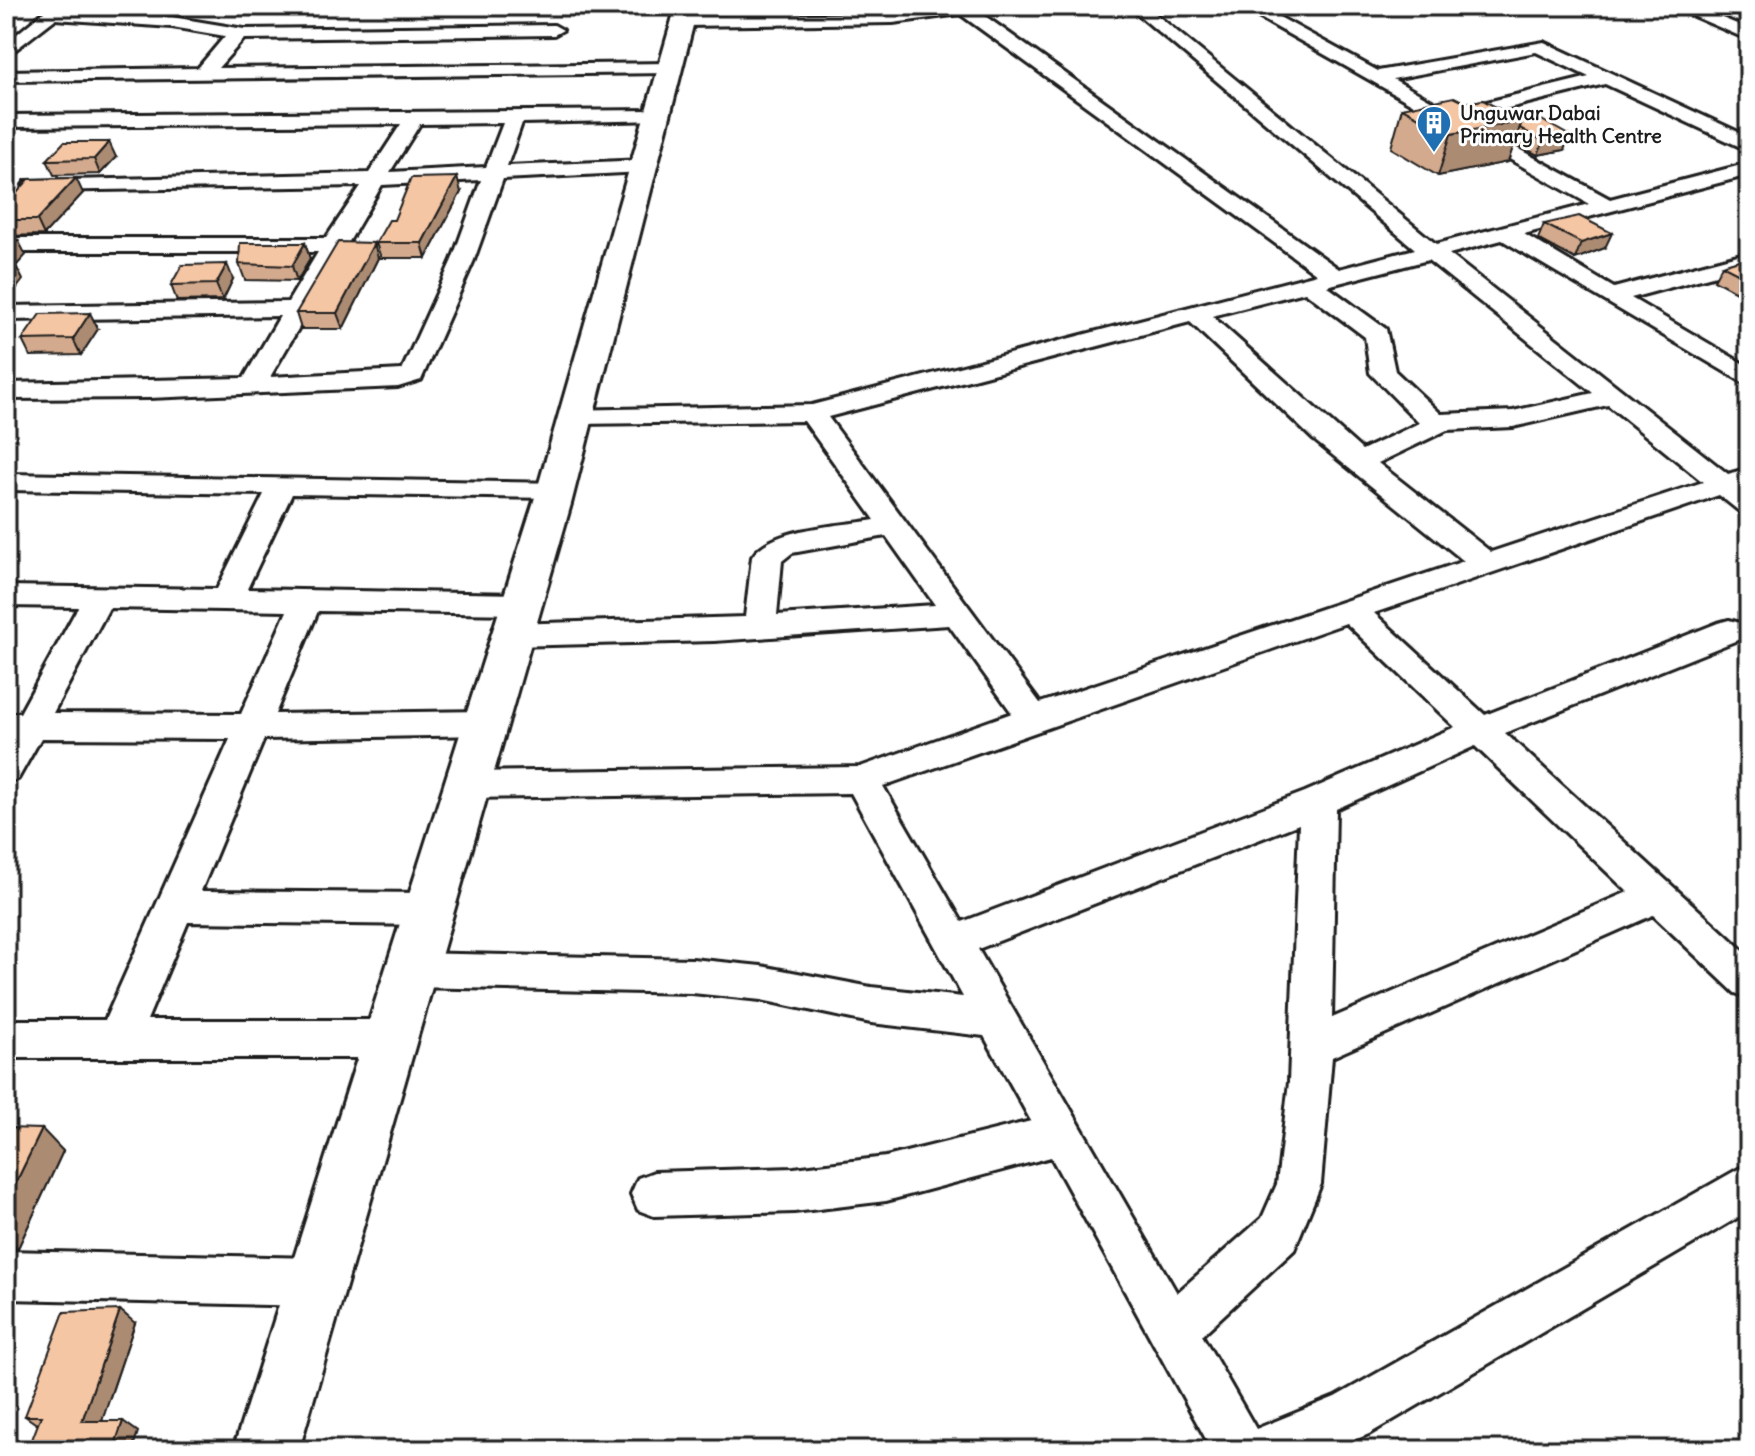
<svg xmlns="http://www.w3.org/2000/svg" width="1755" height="1456" viewBox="0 0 1755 1456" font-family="Delius,sans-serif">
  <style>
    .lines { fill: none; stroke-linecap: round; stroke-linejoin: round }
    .minor-casing { stroke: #1c1c1c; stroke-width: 6 }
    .tertiary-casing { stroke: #1c1c1c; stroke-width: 6 }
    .minor { fill: #fff; fill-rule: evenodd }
    .tertiary { fill: #fff; fill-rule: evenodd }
    .wall { fill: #d3aa8d; stroke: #1c1c1c; stroke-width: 2 }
    .shaded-wall { fill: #ac8b73; stroke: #1c1c1c; stroke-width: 2 }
    .building { fill: #f5c6a4; stroke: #1c1c1c; stroke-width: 2 }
    .labels { text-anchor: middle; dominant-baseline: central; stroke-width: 6; stroke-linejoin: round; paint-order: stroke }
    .far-poi-label { font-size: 20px; font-weight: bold; fill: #1c1c1c; stroke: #fff; text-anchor: start }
  </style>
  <rect width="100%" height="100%" fill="#fff"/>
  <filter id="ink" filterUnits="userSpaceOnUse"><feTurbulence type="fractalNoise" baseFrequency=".0125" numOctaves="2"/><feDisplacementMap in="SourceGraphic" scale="16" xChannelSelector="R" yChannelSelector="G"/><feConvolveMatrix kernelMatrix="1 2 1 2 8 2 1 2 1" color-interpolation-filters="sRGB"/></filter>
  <g filter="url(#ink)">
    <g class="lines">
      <defs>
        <path id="minor" d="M51 6 172 17 244 29 554 25 563 30 554 35 244 39 218 68 671 63 680 68 671 73 6 81V71L198 68 225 36 172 27 55 19 6 57V43Z
          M943 6H987L978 11 1339 269 1415 249 1128 6H1146L1436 244 1589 204 1239 6H1259L1378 71 1544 42 1749 137V151L1605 84 1464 119 1610 199 1749 163V175L1524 234 1614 288 1749 252V266L1631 298 1749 367V386L1502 240 1449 254 1728 474 1749 468V485L1744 487 1749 491V514L1739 511 1719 495 1374 613 1485 715 1718 623 1729 620 1740 623 1745 631 1740 639 1505 733 1749 956V998L1735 993 1653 915 1332 1057 1321 1184 1294 1250 1202 1335 1256 1429 1335 1397 1749 1163V1211L1369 1434 1330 1450H1212L1051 1157 886 1201 794 1212 654 1216 638 1210 631 1194 638 1178 654 1172 794 1168 886 1157 1031 1121 984 1036 871 1023 761 1000 692 993 411 987 397 982 391 970 397 958 411 953 692 959 761 966 871 987 963 997 851 793 467 798 454 795 449 785 454 775 467 772 860 767 1012 713 949 625 714 641 511 646 500 643 495 635 500 627 511 624 745 617 752 557C771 527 841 526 875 520L804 421 576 424 567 422 563 416 567 410 812 405 1317 274 960 14 893 23 683 26 675 21 683 16 893 13ZM1536 52 1589 77 1450 111 1393 79ZM1428 260 1593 393 1513 411 1441 414 1395 371 1386 329 1327 286ZM1305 292 1365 337 1370 373 1419 423 1362 450 1212 316ZM1190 322 1314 440 1464 561 1040 703 828 417ZM1608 405 1703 482 1491 552 1378 463 1447 430 1513 427ZM886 536 935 605 777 615 782 561 792 553ZM1346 623 1455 727 1305 792 962 922 883 786ZM1475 746 1628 892 1332 1018 1336 809ZM1299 824 1289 1082 1277 1184 1262 1218 1177 1293 978 949Z
          M1670 6H1693L1749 29V40Z
          M658 110 665 112 668 116 665 120 522 123 507 166 644 160 654 166 644 172 503 179 474 260 421 380 398 387 149 398 6 399V383L244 378 280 316 6 320V306L288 302 318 252H6V238H326L361 186 33 191 23 185 26 181 369 173 401 124 6 127V115ZM503 123 486 167 390 172 420 124ZM481 180 452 260 402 370 270 377 382 185Z
          M6 474 566 483 570 489 566 495 556 498 292 494 247 589 520 594 531 597 536 604 531 611 520 614 318 611 275 714 485 711 497 714 502 723 497 732 485 735 264 739 201 891 429 893 443 898 448 909 443 920 429 925 188 922 147 1020H390L405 1026 411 1039 405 1052 390 1058H6V1020H105L230 739 41 738 18 779 6 783V713H20L78 607 6 606V586L217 589 264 494 6 490ZM109 608 287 611 241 714 53 713Z
          M6 1251 316 1258 333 1265 340 1282 333 1299 316 1306 6 1299Z"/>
        <path id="tertiary" d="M676 6H698L571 504 299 1450H233L533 504Z"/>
      </defs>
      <!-- minor casing -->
      <use href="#minor" class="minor-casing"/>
      <!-- tertiary casing -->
      <use href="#tertiary" class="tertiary-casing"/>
      <!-- minor -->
      <use href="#minor" class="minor"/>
      <!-- tertiary -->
      <use href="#tertiary" class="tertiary"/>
    </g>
    <!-- wall -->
    <path class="wall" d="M1483 100 1564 150 1538 155 1514 143 1508 162 1438 176 1391 148 1402 108 1466 103Z
      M116 157 100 174 54 175 47 160Z
      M461 192 426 258H381L376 243Z
      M83 193 44 235 6 236V202Z
      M1544 224 1605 248 1575 259 1538 239Z
      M305 243 310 259 297 281 245 280 239 264Z
      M1749 257V299L1714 280 1722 265Z
      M378 258 343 329H301L296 313Z
      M233 279 223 300 177 301 171 285Z
      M98 329 81 355 30 356 22 340Z
      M6 1128 63 1151 18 1248 6 1249Z
      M135 1323 102 1421 138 1432 38 1425 25 1416Z"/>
    <!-- shaded-wall -->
    <path class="shaded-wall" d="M1522 121 1508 162 1438 176 1451 134Z
      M1570 136 1564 150 1538 155 1543 141Z
      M109 142 116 157 100 174 94 159Z
      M6 170 14 184 6 193Z
      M457 177 461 192 426 258 422 243Z
      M76 178 83 193 44 235 37 220Z
      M1612 233 1605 248 1575 259 1581 243Z
      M18 240 26 255 16 266 23 280 6 302V252Z
      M305 243 310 259 297 281 292 266Z
      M374 243 378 258 343 329 337 313Z
      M227 264 233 279 223 300 216 284Z
      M90 313 98 329 81 355 73 339Z
      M42 1129 63 1151 18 1248 6 1239V1203Z
      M120 1310 135 1323 98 1432 82 1421Z
      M123 1421 138 1432 132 1450H113Z"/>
    <!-- building -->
    <path class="building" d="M1454 97 1466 103 1483 100 1522 121 1451 134 1402 108Z
      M1531 114 1570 136 1543 141 1520 128 1522 121 1515 117Z
      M64 142H109L94 159 47 160Z
      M457 177 422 243H376L389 220H394L411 178Z
      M76 178 37 220H6V202H9L29 179Z
      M1579 216 1612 233 1581 243 1544 224Z
      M6 239 18 240 6 252Z
      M338 242 374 243 337 313H296Z
      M240 243H305L292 266 239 264Z
      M1749 257V279L1722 265Z
      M227 264 216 284 171 285 182 265Z
      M6 265H15L6 276Z
      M90 313 73 339 22 340 40 314Z
      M6 1128 42 1129 6 1203Z
      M120 1310 82 1421H123L113 1450H28L41 1416H25L64 1312Z"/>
  </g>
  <!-- icons -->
  <defs>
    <symbol id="building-pin" viewBox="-11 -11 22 30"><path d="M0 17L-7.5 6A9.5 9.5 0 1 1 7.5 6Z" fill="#1f6fb2" stroke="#fff"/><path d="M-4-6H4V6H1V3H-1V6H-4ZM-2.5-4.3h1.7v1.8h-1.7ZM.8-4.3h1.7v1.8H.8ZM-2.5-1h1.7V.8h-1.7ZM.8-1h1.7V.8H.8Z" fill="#fff"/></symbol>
  </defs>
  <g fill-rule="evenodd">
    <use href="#building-pin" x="1414" y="103" width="40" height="54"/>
  </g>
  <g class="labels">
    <!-- far-poi labels -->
    <g class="far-poi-label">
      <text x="1460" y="112">Unguwar Dabai<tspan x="1460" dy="23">Primary Health Centre</tspan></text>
    </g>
  </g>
  <!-- margin -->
  <rect width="1755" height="1456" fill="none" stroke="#fff" stroke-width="32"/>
  <rect x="16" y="16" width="1723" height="1424" fill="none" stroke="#1c1c1c" stroke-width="3" filter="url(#ink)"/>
</svg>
